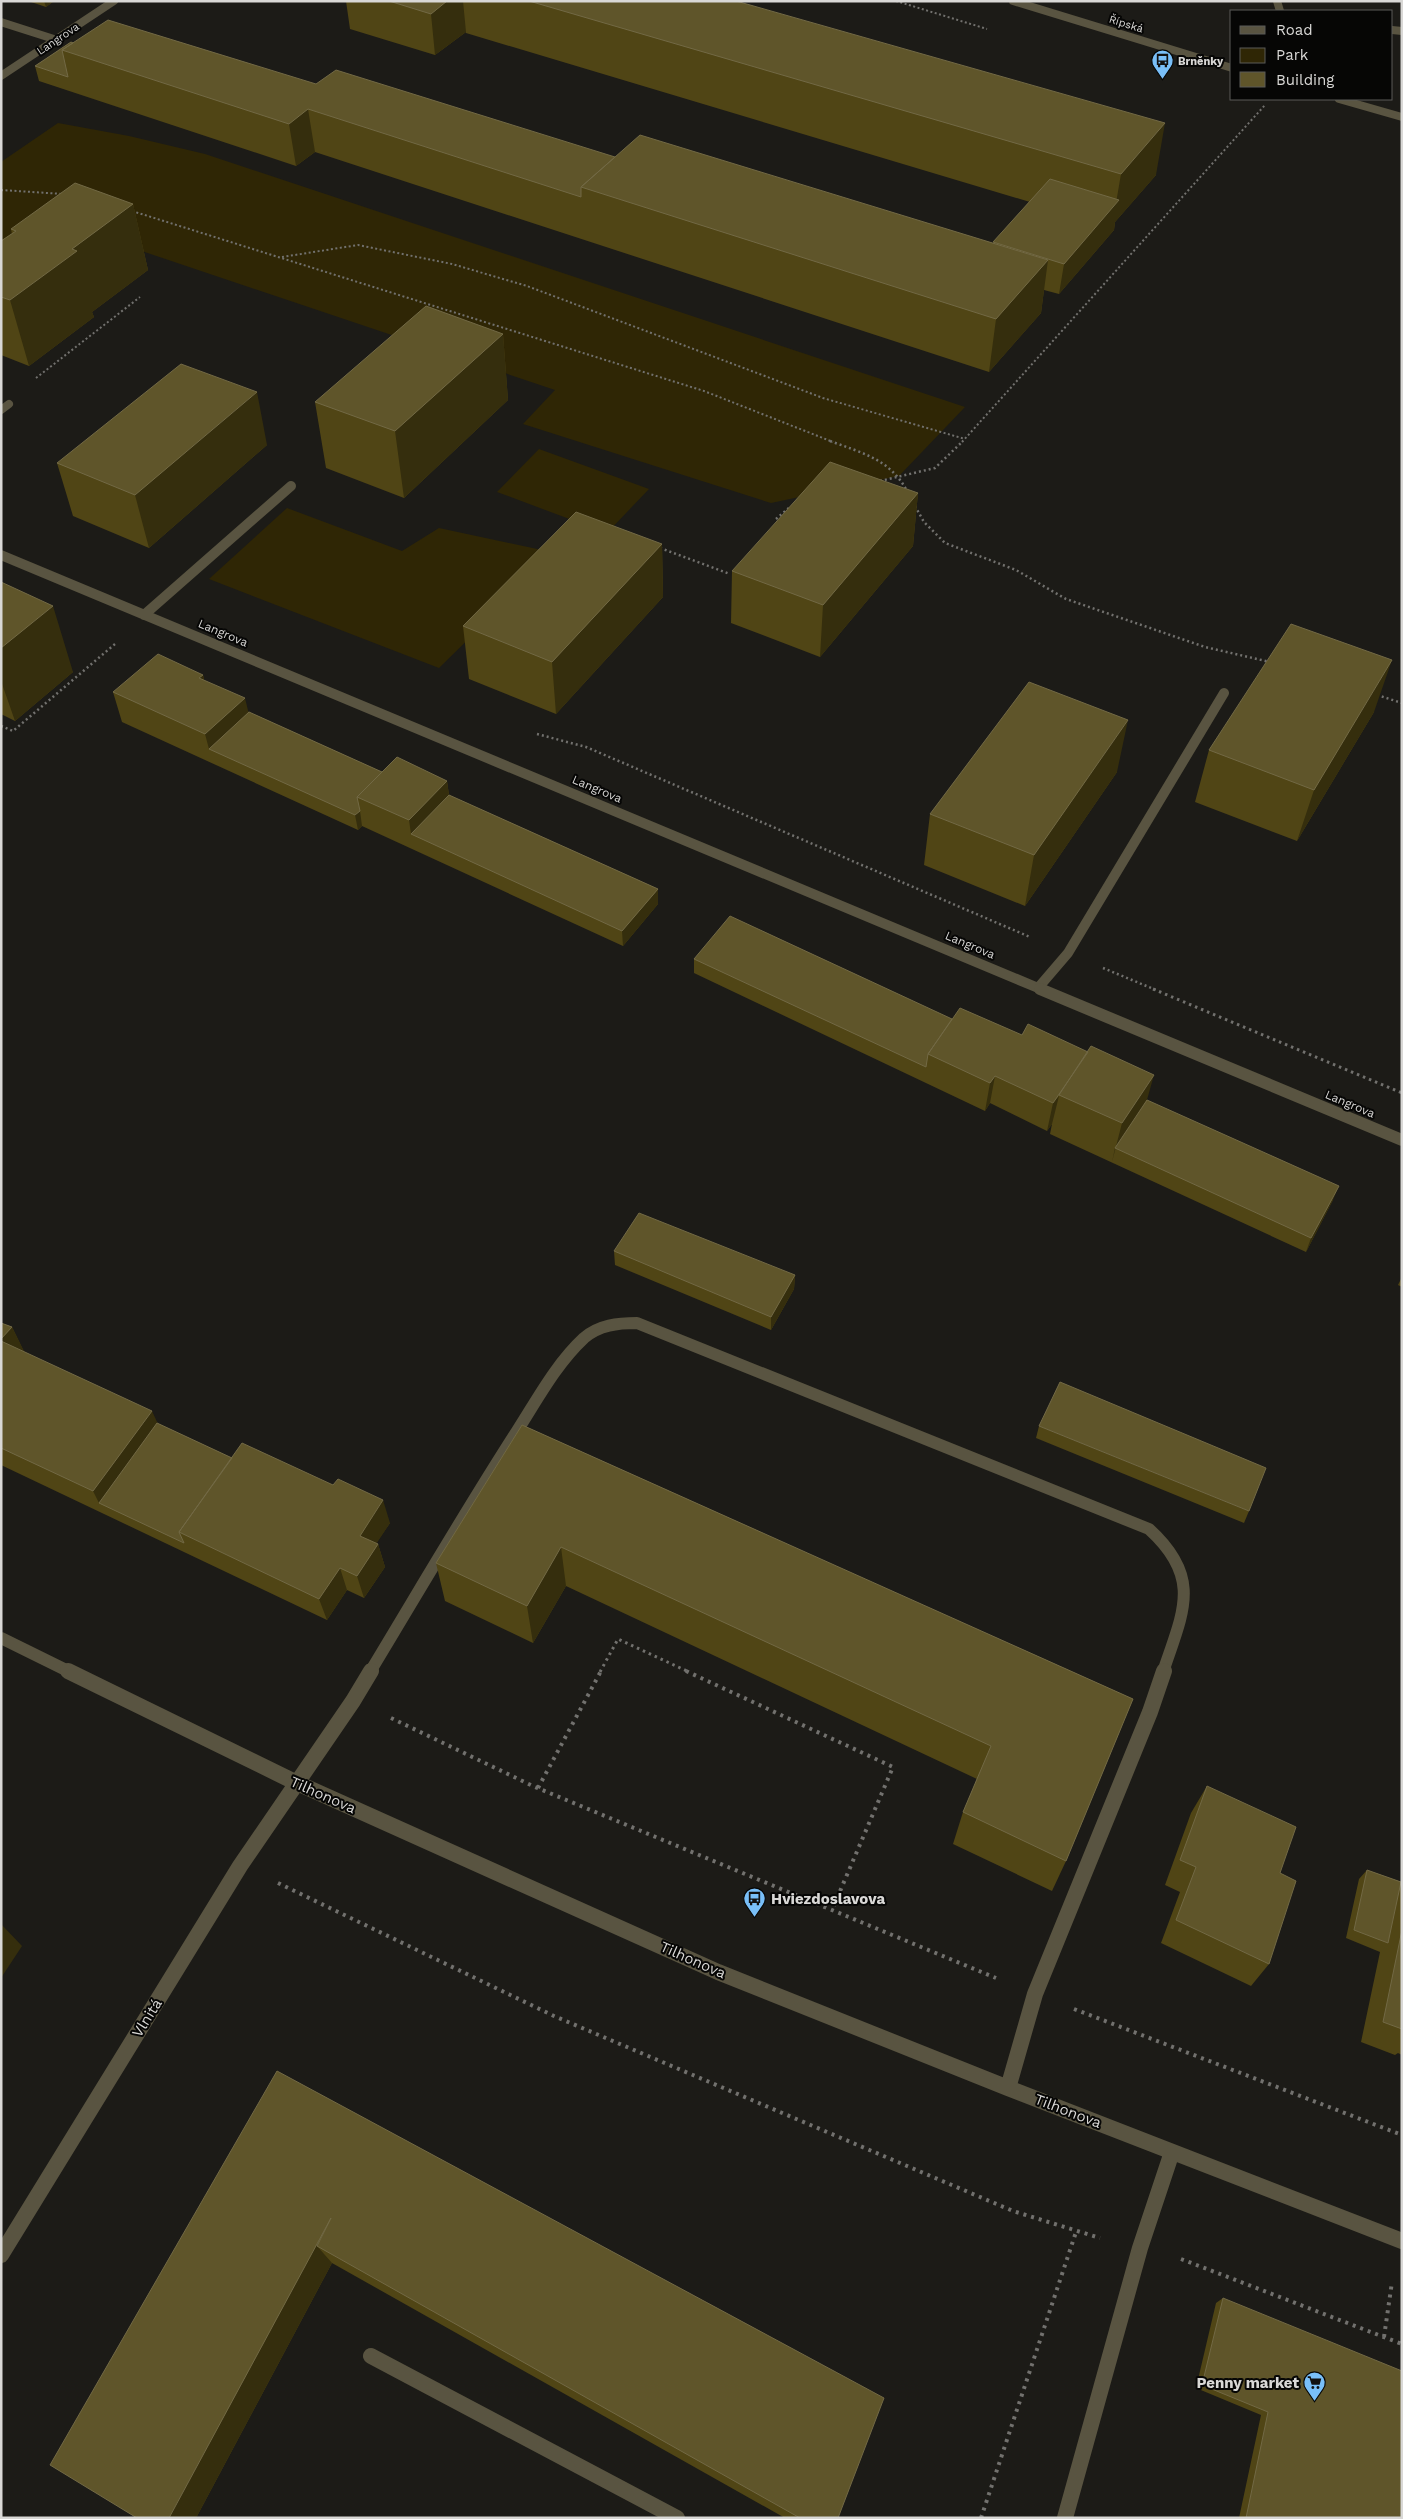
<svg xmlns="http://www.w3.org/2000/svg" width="1403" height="2519" viewBox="0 0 1403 2519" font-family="'Work Sans',sans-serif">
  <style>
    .green { fill: #2f2605 }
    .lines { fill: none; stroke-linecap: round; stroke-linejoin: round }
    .path-far3 { stroke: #72716e; stroke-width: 2; stroke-dasharray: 2 2.5; stroke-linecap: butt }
    .path-far2 { stroke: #72716e; stroke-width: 2.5; stroke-dasharray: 2 3; stroke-linecap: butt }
    .path-far1 { stroke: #72716e; stroke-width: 3; stroke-dasharray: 2.5 4; stroke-linecap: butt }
    .path { stroke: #72716e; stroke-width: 4; stroke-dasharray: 3 5; stroke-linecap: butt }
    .minor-far3 { stroke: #595441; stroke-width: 8 }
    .minor-far2 { stroke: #595441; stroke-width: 10 }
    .minor-far1 { stroke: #595441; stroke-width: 12 }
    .minor { stroke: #595441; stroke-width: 16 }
    .wall { fill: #504515 }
    .shaded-wall { fill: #352e0d }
    .building { fill: #5f552a; stroke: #726945 }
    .labels { text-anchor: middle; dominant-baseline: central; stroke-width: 4; stroke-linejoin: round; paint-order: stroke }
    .far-street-label { font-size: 11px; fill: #d9d8d6; stroke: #060605 }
    .far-poi-label { font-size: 11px; font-weight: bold; fill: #d9d8d6; stroke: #060605; text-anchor: start }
    .street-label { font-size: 12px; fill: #d9d8d6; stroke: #060605 }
    .near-street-label { font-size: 15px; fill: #d9d8d6; stroke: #060605 }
    .near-poi-label { font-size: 15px; font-weight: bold; fill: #d9d8d6; stroke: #060605; text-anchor: start }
  </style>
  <rect width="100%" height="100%" fill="#1c1b17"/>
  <!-- green -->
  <path class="green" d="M58 123 129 136 205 154 965 407 899 476 771 503 523 424 555 390 103 238 1 284V162Z
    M539 449 649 489 607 533 497 492Z
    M287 508 402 551 439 528 556 553 439 668 209 579Z"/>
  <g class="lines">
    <!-- path-far3 -->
    <path class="path-far3" d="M896 1 987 29
      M1 190 63 194
      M132 211 704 391 833 442
      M282 257 358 245 452 264 527 286 823 398 965 439
      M36 378 140 297
      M962 442 1265 105"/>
    <!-- path-far2 -->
    <path class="path-far2" d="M830 441C862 453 890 459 907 491
      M880 481 935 468 963 441
      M915 506 924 522 945 543 1016 570 1066 599 1205 647 1270 662
      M776 519 790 507
      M660 548 730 574
      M1377 695 1402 703
      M1 726 13 731 115 644
      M537 734 586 747 1030 937
      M1103 968 1156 990"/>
    <!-- path-far1 -->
    <path class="path-far1" d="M1153 989 1402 1093
      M600 1672 618 1639 689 1672"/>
    <!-- path -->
    <path class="path" d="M686 1671 893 1767 832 1910
      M391 1718 535 1787 996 1978
      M538 1788 601 1671
      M278 1883 554 2016 1013 2211 1100 2238
      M1074 2009 1402 2135
      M1181 2259 1402 2344
      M1384 2337 1392 2282
      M981 2518 1076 2232"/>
    <!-- minor-far3 -->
    <path class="minor-far3" d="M1013 1 1232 68
      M1277 1 1280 11
      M1 22 57 40
      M1392 30 1402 31
      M1 76 114 1
      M1339 99 1402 117
      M1 410 9 404"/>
    <!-- minor-far2 -->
    <path class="minor-far2" d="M1 555 1043 990
      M144 615 291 486
      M1038 988 1068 953 1224 693"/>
    <!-- minor-far1 -->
    <path class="minor-far1" d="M1040 989 1402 1140
      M1 1638 70 1672
      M370 1672C419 1591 466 1510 517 1431 537 1400 556 1364 584 1338 599 1325 618 1323 637 1323L1149 1529C1203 1578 1183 1612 1163 1672"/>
    <!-- minor -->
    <path class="minor" d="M68 1671 297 1783 718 1972 1008 2088 1402 2241
      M1008 2088 1035 1994 1150 1712 1164 1671
      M1 2255 240 1866 353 1701 371 1671
      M371 2356 677 2518
      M1065 2518 1140 2248 1172 2152"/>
  </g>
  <!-- wall -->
  <path class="wall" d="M28 1H54L46 7Z
    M346 1H736L1156 175 1115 222 1114 230 1059 294 1044 290 1041 313 989 372 315 152 296 166 39 81 35 66 71 42 316 84 615 157 993 243 1030 202 466 33V32L435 55 350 29Z
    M133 204 148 270 92 312 94 317 29 366 1 355V241L12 234 11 229Z
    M503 334 508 400 404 498 326 468 315 402Z
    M267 445 149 548 73 516 57 463Z
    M918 493 913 546 820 657 731 623 732 571Z
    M662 544 663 597 556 714 469 679 463 626Z
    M1 582 73 672 15 721 1 714Z
    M203 675 204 680 249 712 382 772 447 781 449 795 658 889V904L623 946 362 826 358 830 122 722 113 692Z
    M1374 712 1297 841 1195 802 1209 750Z
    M1117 772 1025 906 924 865 930 814Z
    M694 959 952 1019 1147 1100 1333 1200 1306 1252 1050 1134 1052 1124 1047 1131 990 1103 985 1111 694 973Z
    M614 1251 795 1275 794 1289 771 1330 615 1265Z
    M1402 1277V1287L1398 1285Z
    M1 1323 12 1327 24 1352 157 1423 232 1458 390 1523 376 1543 378 1544 385 1567 364 1598 347 1590 327 1620 1 1465Z
    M522 1425 1133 1699 1066 1861 1052 1891 953 1844 963 1812 977 1779 566 1586 533 1643 445 1601 436 1563Z
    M1039 1426 1249 1511 1244 1523 1036 1438Z
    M1207 1786 1280 1873 1269 1964 1251 1986 1161 1943 1180 1892 1165 1885 1191 1813Z
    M1367 1870 1401 1882 1402 1880V2055L1398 2053 1395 2055 1361 2042 1380 1952 1346 1938 1359 1879Z
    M277 2071 838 2518H785L332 2263 196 2518Z
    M1223 2298 1402 2518H1239L1261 2415 1196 2388 1216 2303Z"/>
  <!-- shaded-wall -->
  <path class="shaded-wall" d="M44 1H54L46 7Z
    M447 1H463L466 32 435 55 431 14Z
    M308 109 315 152 296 166 289 124Z
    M1165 123 1156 175 1115 222 1114 230 1059 294 1064 264 1116 203 1121 174Z
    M133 204 148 270 92 312 94 317 29 366 10 300 72 249Z
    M1048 260 1041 313 989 372 996 319Z
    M503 334 508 400 404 498 395 431Z
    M257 392 267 445 149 548 135 495Z
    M918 493 913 546 820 657 823 605Z
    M662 544 663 597 556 714 552 662Z
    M53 606 73 672 15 721 1 681V648Z
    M1392 660 1374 712 1297 841 1314 790Z
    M203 675 210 705 199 678Z
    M245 698 252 727 209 749 213 764 205 734Z
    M1128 720 1117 772 1025 906 1034 855Z
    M447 781 451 810 411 834 409 820Z
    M360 811 362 826 358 830 355 815Z
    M658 889V904L623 946 622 931Z
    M1154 1075 1143 1114 1115 1148 1112 1162 1122 1123Z
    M995 1076 990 1103 985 1111 990 1083Z
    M1059 1096 1052 1124 1047 1131 1053 1103Z
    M1339 1186 1333 1200 1306 1252 1311 1238Z
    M795 1275 794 1289 771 1330V1317Z
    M12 1327 25 1353 1 1343V1339Z
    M152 1411 163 1435 99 1503 93 1491Z
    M383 1500 390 1523 367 1558 360 1536Z
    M378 1544 385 1567 364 1598 357 1576Z
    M561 1547 566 1586 533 1643 527 1606Z
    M340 1568 347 1590 327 1620 319 1599Z
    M1 1924 22 1946 1 1978Z
    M331 2218 317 2246 332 2263 196 2518H169Z"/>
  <!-- building -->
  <path class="building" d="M389 1H447L431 14Z
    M529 1H736L1165 123 1121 174Z
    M108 20 316 84 336 70 615 157 581 187V197L308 109 289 124 62 50Z
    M71 42 73 43 62 50 68 77 35 66Z
    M640 135 1048 260 996 319 581 187Z
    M1050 179 1119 200 1064 264 993 242Z
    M75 183 133 204 72 249 77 251 10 300 1 297V241L16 231 11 229Z
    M426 306 503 334 395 431 315 402Z
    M181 364 257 392 135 495 57 463Z
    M830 462 918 493 823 605 732 571Z
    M576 512 662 544 552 662 463 626Z
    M1 582 53 606 1 648Z
    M1291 624 1392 660 1314 790 1209 750Z
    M158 654 203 675 199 678 245 698 205 734 113 692Z
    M1029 682 1128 720 1034 855 930 814Z
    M249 712 382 772 357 797 360 811 355 815 209 749Z
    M397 757 447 781 409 820 357 797Z
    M449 795 658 889 622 931 411 834Z
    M730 916 952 1019 928 1054 926 1067 694 959Z
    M960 1008 1022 1035 1028 1024 1088 1052 1053 1103 995 1076 990 1083 928 1054Z
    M1091 1046 1154 1075 1122 1123 1059 1095Z
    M1147 1100 1339 1186 1311 1238 1115 1148Z
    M639 1213 795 1275 771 1317 614 1251Z
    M1 1323 12 1327 1 1339Z
    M1 1341 152 1411 93 1491 1 1448Z
    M1060 1382 1266 1468 1249 1511 1039 1426Z
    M157 1423 232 1458 179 1532 184 1543 99 1503Z
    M522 1425 1133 1699 1066 1861 963 1812 991 1746 561 1547 527 1606 436 1563Z
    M242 1443 333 1485 338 1479 383 1500 360 1536 378 1544 357 1576 340 1568 319 1599 179 1532Z
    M1207 1786 1296 1827 1280 1873 1296 1881 1269 1964 1176 1920 1196 1867 1180 1860Z
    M1367 1870 1401 1882 1388 1943 1354 1930Z
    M1402 1930V2029L1383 2022Z
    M277 2071 884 2398 838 2518H800L317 2246 331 2218 169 2518H137L50 2465Z
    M1223 2298 1402 2371V2518H1246L1268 2412 1202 2385Z"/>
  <!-- icons -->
  <defs>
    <symbol id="bus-pin" viewBox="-11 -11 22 30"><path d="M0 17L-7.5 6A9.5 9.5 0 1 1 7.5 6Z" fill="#79bff8" stroke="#060605"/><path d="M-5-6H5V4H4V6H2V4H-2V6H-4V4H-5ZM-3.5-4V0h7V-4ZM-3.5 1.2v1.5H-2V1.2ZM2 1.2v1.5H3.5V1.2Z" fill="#111"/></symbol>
    <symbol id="supermarket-pin" viewBox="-11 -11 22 30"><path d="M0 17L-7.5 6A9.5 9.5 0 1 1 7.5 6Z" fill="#79bff8" stroke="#060605"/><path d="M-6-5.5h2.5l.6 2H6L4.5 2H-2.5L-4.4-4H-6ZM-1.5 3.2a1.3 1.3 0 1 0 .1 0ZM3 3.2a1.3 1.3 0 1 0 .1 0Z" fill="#111"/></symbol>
  </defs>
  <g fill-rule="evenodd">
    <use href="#bus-pin" x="1150" y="48" width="25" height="34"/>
    <use href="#bus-pin" x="742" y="1886" width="25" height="34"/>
    <use href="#supermarket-pin" x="1302" y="2370" width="25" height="34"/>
  </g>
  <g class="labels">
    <!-- far-street labels -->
    <g class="far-street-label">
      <text transform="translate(1126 24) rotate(17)">Řípská</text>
      <text transform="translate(58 39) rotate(-34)">Langrova</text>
    </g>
    <!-- far-poi labels -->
    <g class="far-poi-label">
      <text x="1178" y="61">Brněnky</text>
    </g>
    <!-- street labels -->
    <g class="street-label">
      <text transform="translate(223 633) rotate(23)">Langrova</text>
      <text transform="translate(597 789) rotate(23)">Langrova</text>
      <text transform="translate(970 945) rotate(23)">Langrova</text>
      <text transform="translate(1350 1104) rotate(23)">Langrova</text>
    </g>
    <!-- near-street labels -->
    <g class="near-street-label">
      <text transform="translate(323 1795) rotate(24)">Tilhonova</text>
      <text transform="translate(693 1960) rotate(24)">Tilhonova</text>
      <text transform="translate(147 2018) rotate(-58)">Vlnitá</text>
      <text transform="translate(1068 2111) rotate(21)">Tilhonova</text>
    </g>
    <!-- near-poi labels -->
    <g class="near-poi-label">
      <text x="771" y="1899">Hviezdoslavova</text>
      <text x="1299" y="2383" text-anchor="end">Penny market</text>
    </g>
  </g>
  <!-- border -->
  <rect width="1403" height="2519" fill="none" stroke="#d9d8d6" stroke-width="5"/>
  <!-- legend -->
  <rect x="1230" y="10" width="162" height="90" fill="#060605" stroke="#5a5a59"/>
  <rect x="1240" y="26" width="25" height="8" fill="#595441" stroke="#5a5a59"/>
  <text x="1276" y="35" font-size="15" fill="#d9d8d6">Road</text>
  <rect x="1240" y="48" width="25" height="15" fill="#2f2605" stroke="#5a5a59"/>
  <text x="1276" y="60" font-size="15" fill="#d9d8d6">Park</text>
  <rect x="1240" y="72" width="25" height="15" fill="#5f552a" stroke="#5a5a59"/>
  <text x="1276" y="85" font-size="15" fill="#d9d8d6">Building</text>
</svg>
